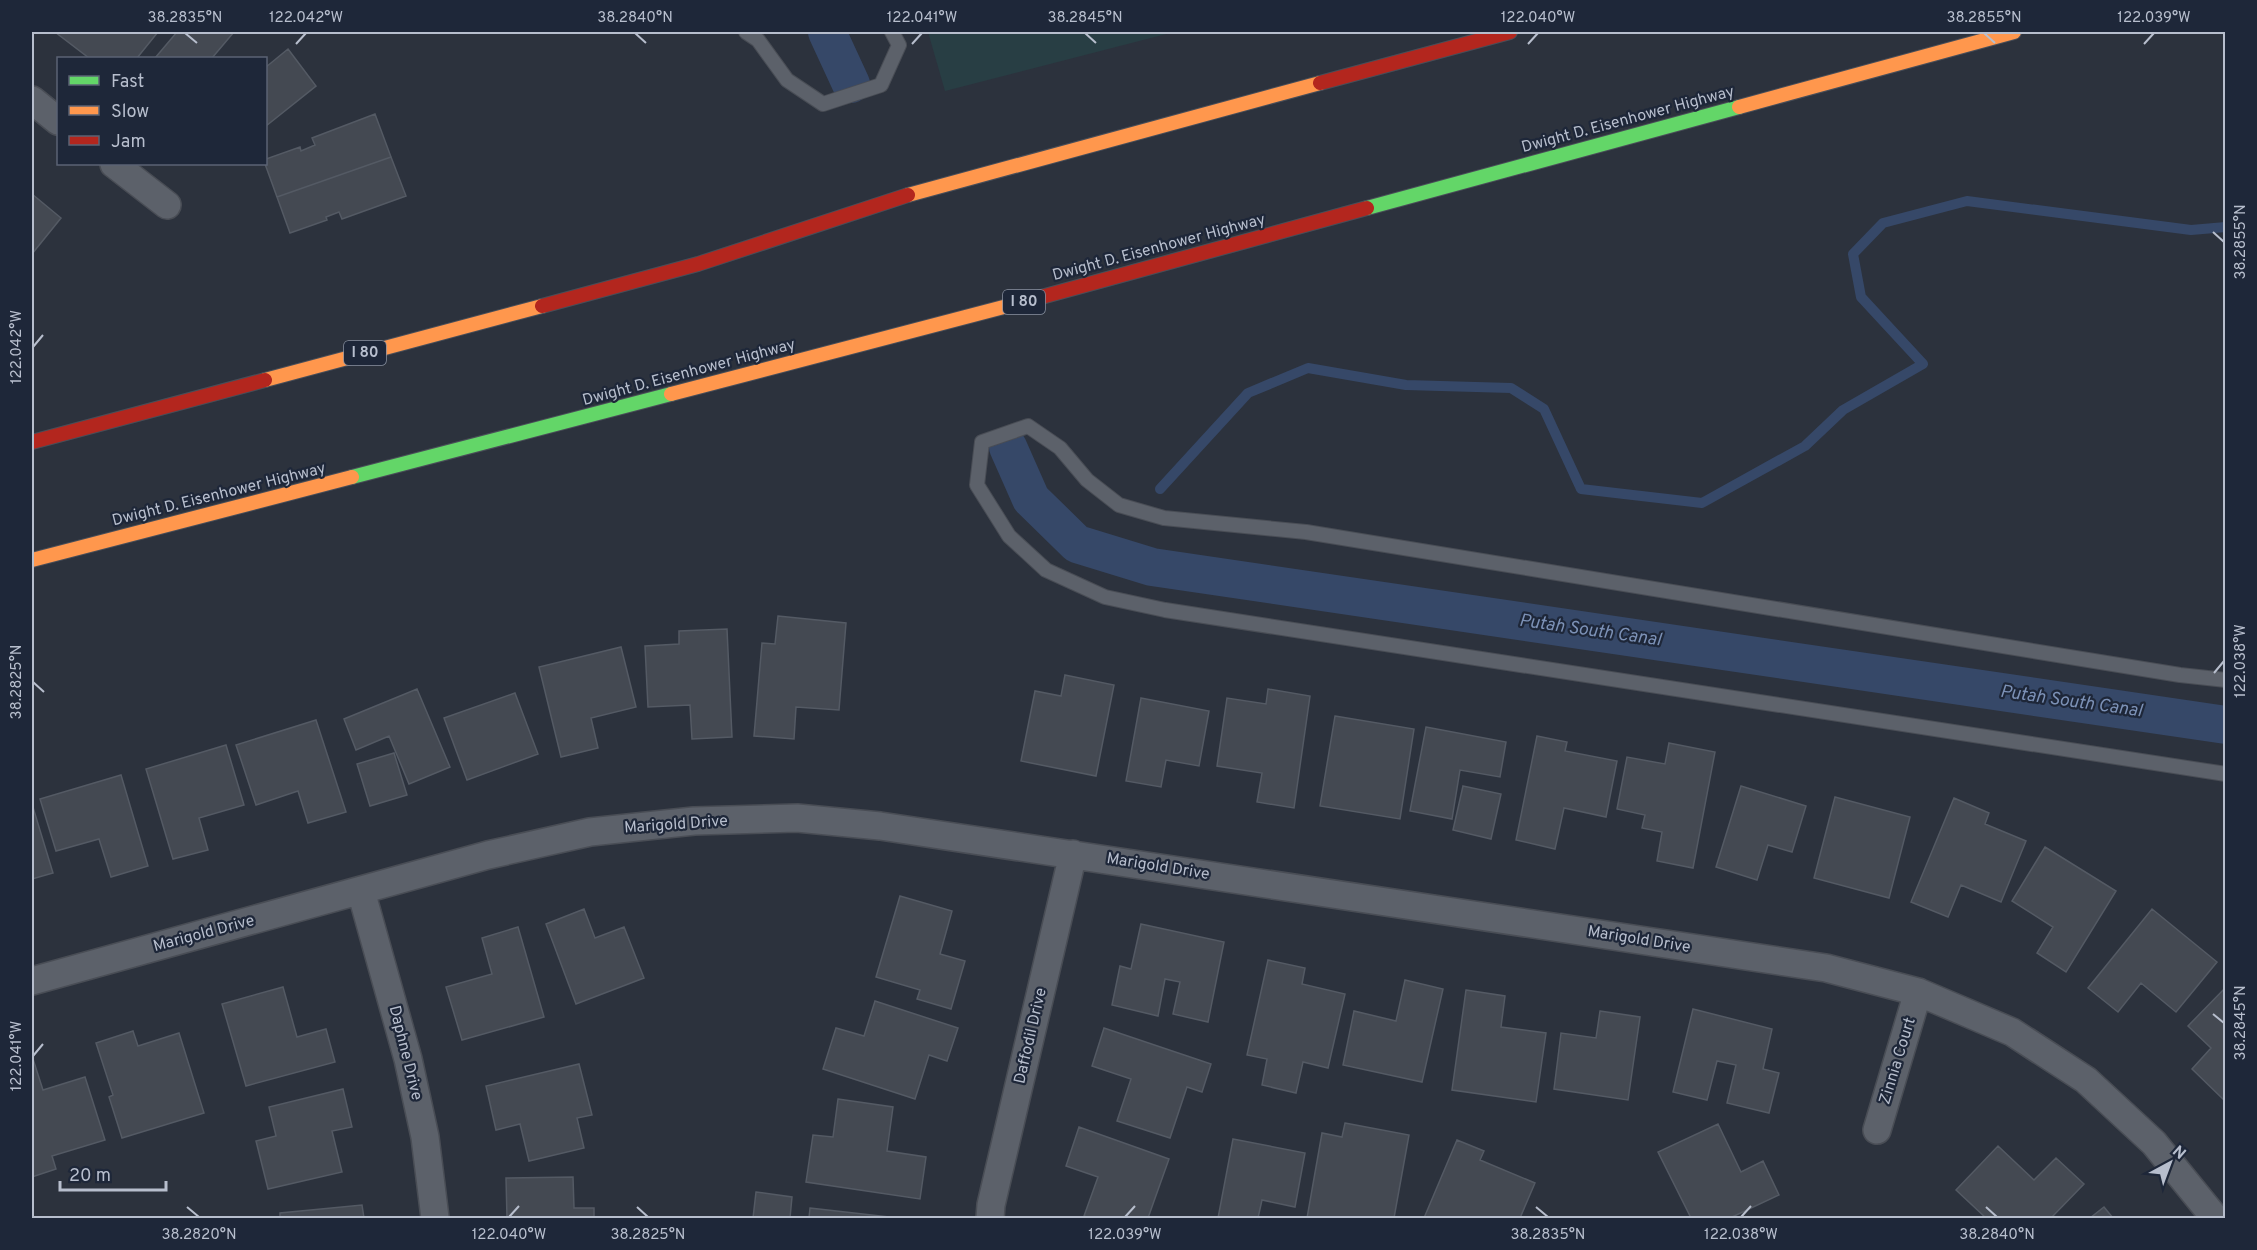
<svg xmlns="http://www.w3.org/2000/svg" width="2257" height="1250" viewBox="0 0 2257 1250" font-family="Overpass,sans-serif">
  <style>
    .green { fill: #283e44 }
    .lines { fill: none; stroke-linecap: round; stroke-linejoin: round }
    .stream { stroke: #364868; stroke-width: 10 }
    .canal { stroke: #364868; stroke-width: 38 }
    .building { fill: #444952; stroke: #545a64; stroke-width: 1.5 }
    .lane-casing { stroke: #494d55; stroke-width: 16 }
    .street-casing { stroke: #494d55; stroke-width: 30 }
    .fast-casing { stroke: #494e58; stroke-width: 16 }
    .slow-casing { stroke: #494e58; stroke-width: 16 }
    .jam-casing { stroke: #494e58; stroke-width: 16 }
    .lane { stroke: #5c616a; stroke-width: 14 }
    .street { stroke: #5c616a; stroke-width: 27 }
    .fast { stroke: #63d668; stroke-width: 14 }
    .slow { stroke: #ff974d; stroke-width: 14 }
    .jam { stroke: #b3261e; stroke-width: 14 }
    .ticks { fill: none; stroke: #b7becd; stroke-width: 2 }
    .labels { text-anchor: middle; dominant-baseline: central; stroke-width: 4.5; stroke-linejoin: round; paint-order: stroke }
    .shield { fill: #1e2739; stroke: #8991a1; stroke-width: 1.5 }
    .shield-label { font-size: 15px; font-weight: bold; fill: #b7becd }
    .street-label { font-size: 16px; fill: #b7becd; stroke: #1e2739 }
    .water-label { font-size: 18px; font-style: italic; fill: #7c91b6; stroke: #1e2739 }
    .neatline { fill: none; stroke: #b7becd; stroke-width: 2 }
    .ticks-label { font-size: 15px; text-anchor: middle; fill: #b7becd }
  </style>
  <rect width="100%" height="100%" fill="#2c323d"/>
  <!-- green -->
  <path class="green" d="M928 32H1174L945 91Z"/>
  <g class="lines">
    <!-- stream -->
    <path class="stream" d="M1160 489 1248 393 1308 368 1406 385 1511 388 1544 409 1581 489 1702 503 1805 446 1843 410 1923 364 1861 297 1853 254 1883 223 1967 201 2191 230 2226 227"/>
    <!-- canal -->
    <path class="canal" d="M827 32 851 84
      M1008 447 1031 499 1077 544 1152 567 2226 725"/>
  </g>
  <!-- building -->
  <path class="building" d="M55 32H158L137 58H89Z
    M177 32H234L212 58H155Z
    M288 49 316 86 266 126V67Z
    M375 114 391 157 277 197 265 164 266 159 300 147 301 151 315 145 312 138Z
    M391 157 406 196 342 219 339 212 326 217 327 220 290 233 277 197Z
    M32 194 61 218 32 254Z
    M778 616 846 623 839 710 796 707 794 739 754 736 762 643 775 644Z
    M727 629 732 737 692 739 690 705 648 707 645 646 679 644V631Z
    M621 647 636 707 591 718 598 748 561 757 539 667Z
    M1065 675 1114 685 1096 776 1021 761 1035 691 1061 696Z
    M417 689 450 767 409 784 389 736 356 750 344 719Z
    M1268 689 1310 696 1294 808 1257 802 1262 773 1217 766 1227 698 1266 704Z
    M515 693 538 754 467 780 444 718Z
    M1141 698 1209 711 1199 766 1166 760 1161 787 1126 781Z
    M1335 716 1414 729 1400 819 1320 806Z
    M316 720 346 812 308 823 298 791 256 805 236 745Z
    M1426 727 1506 742 1500 777 1460 770 1452 819 1410 811Z
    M1537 736 1567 742 1565 751 1617 761 1606 817 1564 808 1555 849 1516 840Z
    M1669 743 1715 752 1693 868 1657 861 1662 832 1642 828 1645 815 1617 809 1627 757 1665 764Z
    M226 745 244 805 199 818 208 850 173 859 146 769Z
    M394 753 407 795 370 806 357 764Z
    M121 775 148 866 111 877 99 839 56 851 40 799Z
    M1463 786 1501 794 1491 839 1453 830Z
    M1741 786 1806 806 1792 852 1768 845 1757 880 1716 867Z
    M1835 797 1910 817 1889 898 1814 878Z
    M1954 798 1989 813 1985 824 2026 841 2001 902 1961 885 1948 917 1911 902Z
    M32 804 53 873 32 879Z
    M2045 847 2116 891 2066 972 2037 953 2053 927 2012 901Z
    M900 896 952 911 940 954 965 961 951 1009 917 999 920 990 876 977Z
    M584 909 595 938 624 927 644 978 576 1004 546 924Z
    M2152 909 2217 962 2176 1012 2141 983 2118 1012 2088 988Z
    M1141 924 1224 942 1208 1022 1173 1014 1180 982 1165 979 1158 1016 1112 1005 1120 966 1131 969Z
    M518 927 544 1017 462 1040 446 987 492 974 482 938Z
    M1268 960 1305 968 1302 984 1345 994 1328 1068 1303 1062 1296 1093 1262 1085 1267 1059 1247 1055Z
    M1405 980 1443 989 1422 1082 1343 1065 1354 1011 1396 1021Z
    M283 987 297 1037 326 1029 335 1062 246 1086 222 1004Z
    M2226 987V1102L2192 1069 2211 1048 2188 1026Z
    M1466 990 1505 996 1501 1027 1546 1033 1536 1102 1452 1090Z
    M875 1001 958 1028 947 1061 929 1055 915 1099 823 1069 836 1028 864 1036Z
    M1693 1009 1772 1029 1763 1069 1779 1073 1769 1113 1727 1103 1736 1065 1717 1061 1707 1100 1673 1092Z
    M1600 1011 1640 1017 1628 1100 1554 1089 1561 1033 1596 1038Z
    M1104 1028 1211 1064 1202 1092 1187 1087 1170 1138 1117 1121 1131 1079 1092 1066Z
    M133 1031 138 1046 179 1033 204 1113 122 1138 109 1097 113 1095 96 1043Z
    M32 1059H33L43 1090 85 1077 105 1140 52 1156 56 1169 32 1177Z
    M579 1064 592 1115 577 1118 584 1148 529 1161 520 1124 496 1130 486 1086Z
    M343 1089 352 1127 332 1131 342 1172 268 1189 256 1141 276 1136 269 1107Z
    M838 1099 893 1107 887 1151 926 1157 920 1199 806 1182 813 1135 833 1137Z
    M1345 1123 1409 1135 1394 1218H1307L1322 1133 1342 1137Z
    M1718 1124 1741 1172 1763 1161 1779 1195 1730 1218H1691L1658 1152Z
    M1079 1127 1169 1159 1148 1218H1090L1084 1216 1098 1177 1066 1166Z
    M1233 1139 1305 1153 1295 1207 1262 1200 1258 1218H1218Z
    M1457 1140 1484 1151 1480 1160 1535 1183 1520 1218H1424Z
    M1998 1146 2034 1180 2056 1158 2084 1184 2051 1218H1986L1956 1190Z
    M573 1177 574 1208H594V1218H507L506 1178Z
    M756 1192 792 1197 790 1218H753Z
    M362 1205 364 1218H280V1213Z
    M2104 1207 2113 1218H2090Z
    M810 1208 898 1218H809Z"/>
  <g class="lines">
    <defs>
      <path id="lane" d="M746 32 758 40 787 80 823 104 881 85 899 45 892 32
        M2226 680 2180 675 1306 532 1164 518 1119 505 1087 480 1060 448 1028 426 982 442 977 485 1009 536 1046 570 1105 597 1165 610 2226 774"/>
      <path id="street" d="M32 100 58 121
        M114 164 167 205
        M361 891 408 1059 425 1137 435 1218
        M32 981 488 855 590 832 694 821 797 818 880 826 1826 968 1918 992 2012 1032 2086 1080 2154 1143 2215 1218
        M1877 1130 1918 992
        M990 1218 991 1205 1073 854"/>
      <path id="fast" d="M1367 208 1739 107
        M352 477 671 394"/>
      <path id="slow" d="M1739 107 2014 32
        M908 195 1320 83
        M265 380 542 306
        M671 394 1023 302
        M32 560 352 477"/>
      <path id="jam" d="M1320 83 1510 32
        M1023 302 1367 208
        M542 306 698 264 908 195
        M32 442 265 380"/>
    </defs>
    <!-- lane casing -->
    <use href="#lane" class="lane-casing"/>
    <!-- street casing -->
    <use href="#street" class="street-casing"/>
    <!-- fast casing -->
    <use href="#fast" class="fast-casing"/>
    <!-- slow casing -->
    <use href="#slow" class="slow-casing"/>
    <!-- jam casing -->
    <use href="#jam" class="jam-casing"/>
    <!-- lane -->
    <use href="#lane" class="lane"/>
    <!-- street -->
    <use href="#street" class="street"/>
    <!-- fast -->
    <use href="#fast" class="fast"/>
    <!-- slow -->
    <use href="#slow" class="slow"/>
    <!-- jam -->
    <use href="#jam" class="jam"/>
  </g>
  <!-- ticks -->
  <path class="ticks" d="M185 33 197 43M635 33 646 43M1085 33 1096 43M1984 33 1995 43M296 44 306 33M912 44 922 33M1528 44 1538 33M2144 44 2154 33M2213 232 2224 242M33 347 43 335M2214 673 2224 661M33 682 44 692M2213 1014 2224 1023M33 1056 43 1044M187 1207 199 1217M637 1207 648 1217M1536 1207 1548 1217M1986 1207 1997 1217M509 1217 519 1206M1125 1217 1135 1206M1741 1217 1751 1206"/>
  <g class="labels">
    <!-- shield labels -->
    <g class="shield">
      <rect x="1003" y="290" width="42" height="24" rx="4.5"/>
      <rect x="344" y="341" width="42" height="24" rx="4.5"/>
    </g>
    <g class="shield-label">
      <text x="1024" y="302">I 80</text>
      <text x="365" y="353">I 80</text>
    </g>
    <!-- street labels -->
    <g class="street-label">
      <text transform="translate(1628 120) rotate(-15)">Dwight D. Eisenhower Highway</text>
      <text transform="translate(1159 248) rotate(-15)">Dwight D. Eisenhower Highway</text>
      <text transform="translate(689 373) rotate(-15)">Dwight D. Eisenhower Highway</text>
      <text transform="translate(219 495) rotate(-14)">Dwight D. Eisenhower Highway</text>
      <text transform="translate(676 825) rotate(-4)">Marigold Drive</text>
      <text transform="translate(1158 867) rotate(9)">Marigold Drive</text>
      <text transform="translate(204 934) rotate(-15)">Marigold Drive</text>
      <text transform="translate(1639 940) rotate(9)">Marigold Drive</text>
      <text transform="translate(1031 1036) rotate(-77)">Daffodil Drive</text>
      <text transform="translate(405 1053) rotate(76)">Daphne Drive</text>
      <text transform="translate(1898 1061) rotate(-73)">Zinnia Court</text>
    </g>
    <!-- water labels -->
    <g class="water-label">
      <text transform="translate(1590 631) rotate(8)">Putah South Canal</text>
      <text transform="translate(2071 702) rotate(8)">Putah South Canal</text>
    </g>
  </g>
  <!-- border -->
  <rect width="2257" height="1250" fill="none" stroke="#1e2739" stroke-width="66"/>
  <!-- legend -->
  <rect x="57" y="57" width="210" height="108" fill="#1e2739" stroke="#5b6374" stroke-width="1.5"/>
  <rect x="69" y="76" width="30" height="9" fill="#63d668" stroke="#5b6374" stroke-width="1.5"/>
  <text x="111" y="87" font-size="18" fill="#b7becd">Fast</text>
  <rect x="69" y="106" width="30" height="9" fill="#ff974d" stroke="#5b6374" stroke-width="1.5"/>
  <text x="111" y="117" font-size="18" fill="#b7becd">Slow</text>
  <rect x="69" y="136" width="30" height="9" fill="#b3261e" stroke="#5b6374" stroke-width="1.5"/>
  <text x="111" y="147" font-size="18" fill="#b7becd">Jam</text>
  <!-- north arrow -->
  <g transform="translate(2170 1163) rotate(41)" stroke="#1e2739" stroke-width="4.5" paint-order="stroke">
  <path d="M0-4.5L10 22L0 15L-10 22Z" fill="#b7becd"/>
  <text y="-9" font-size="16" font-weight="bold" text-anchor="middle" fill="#b7becd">N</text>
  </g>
  <!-- scale -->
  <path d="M60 1181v9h106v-9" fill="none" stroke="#b7becd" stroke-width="3"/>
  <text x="69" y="1181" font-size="18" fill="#b7becd" stroke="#1e2739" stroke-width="4.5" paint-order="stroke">20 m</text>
  <rect x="33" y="33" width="2191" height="1184" class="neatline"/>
  <g class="ticks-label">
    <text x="185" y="22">38.2835°N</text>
    <text x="306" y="22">122.042°W</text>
    <text x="635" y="22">38.2840°N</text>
    <text x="922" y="22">122.041°W</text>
    <text x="1085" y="22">38.2845°N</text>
    <text x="1538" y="22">122.040°W</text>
    <text x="1984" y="22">38.2855°N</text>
    <text x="2154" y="22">122.039°W</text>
    <text transform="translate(2240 242) rotate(-90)" y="5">38.2855°N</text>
    <text transform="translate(16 347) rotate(-90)" y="5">122.042°W</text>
    <text transform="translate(2240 661) rotate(-90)" y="5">122.038°W</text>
    <text transform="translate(16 682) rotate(-90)" y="5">38.2825°N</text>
    <text transform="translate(2240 1023) rotate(-90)" y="5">38.2845°N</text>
    <text transform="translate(16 1056) rotate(-90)" y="5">122.041°W</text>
    <text x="199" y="1239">38.2820°N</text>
    <text x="509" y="1239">122.040°W</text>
    <text x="648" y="1239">38.2825°N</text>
    <text x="1125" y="1239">122.039°W</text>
    <text x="1548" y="1239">38.2835°N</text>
    <text x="1741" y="1239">122.038°W</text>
    <text x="1997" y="1239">38.2840°N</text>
  </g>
</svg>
